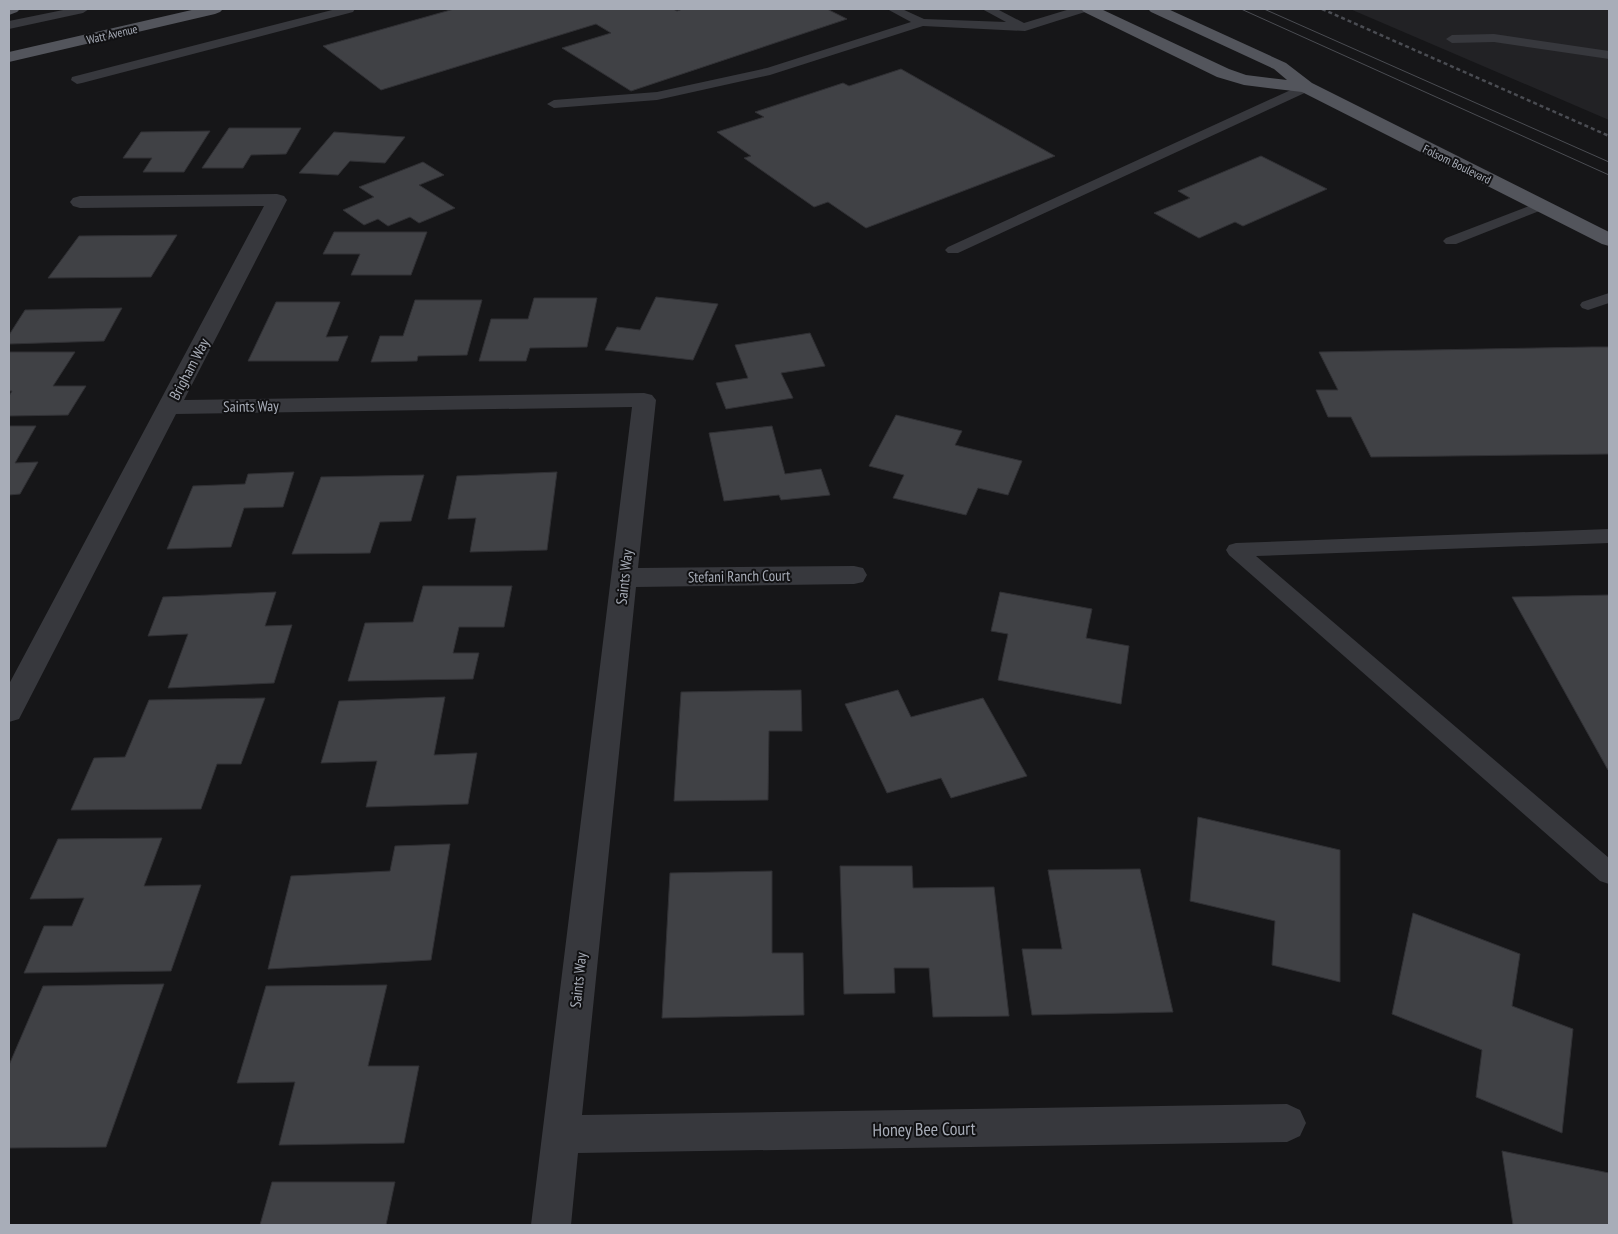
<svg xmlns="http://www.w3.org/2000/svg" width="1618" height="1234" viewBox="0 0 1618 1234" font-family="'PT Sans Narrow',sans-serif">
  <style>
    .built { fill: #222225 }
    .building { fill: #404145; stroke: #303034 }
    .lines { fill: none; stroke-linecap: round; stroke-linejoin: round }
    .service { fill: #37383d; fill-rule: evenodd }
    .minor { fill: #37383d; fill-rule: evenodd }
    .primary { fill: #53555c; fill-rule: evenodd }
    .tram { stroke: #4a4c52; stroke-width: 1 }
    .rail { stroke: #4a4c52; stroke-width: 2.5; stroke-dasharray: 4 3; stroke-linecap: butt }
    .labels { text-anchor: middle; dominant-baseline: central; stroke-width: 4; stroke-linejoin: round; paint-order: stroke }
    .far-street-label { font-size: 12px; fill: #a8adb8; stroke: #111113 }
    .street-label { font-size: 15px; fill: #a8adb8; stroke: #111113 }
    .near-street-label { font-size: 18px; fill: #a8adb8; stroke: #111113 }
  </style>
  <rect width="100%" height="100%" fill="#161618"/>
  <!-- built -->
  <path class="built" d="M1350 9H1609V120Z"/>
  <!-- building -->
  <path class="building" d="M454 9H673L677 11 683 9H827L847 19 631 91 562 48 611 33 596 24 381 90 323 46Z
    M901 69 1055 156 866 228 828 202 814 207 744 158 751 156 717 132 764 117 755 112 843 83 849 86Z
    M229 128H301L286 154 251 155 243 168H202Z
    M210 131 184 172H143L152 158H123L141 132Z
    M334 132 405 137 385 163 350 161 338 175 299 173Z
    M1261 156 1327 189 1243 226 1235 222 1199 238 1154 213 1190 198 1178 191Z
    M423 162 444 175 419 185 455 208 419 223 410 217 388 226 378 219 364 225 343 210 374 197 359 187Z
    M334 232H427L411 275H351L360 254H323Z
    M177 235 151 277 48 278 79 236Z
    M656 297 718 304 693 360 605 350 617 327 640 330Z
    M534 298H597L587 347 530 348 526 361H479L491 319H528Z
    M415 300H482L467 355 418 356 417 361 371 362 380 336H403Z
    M276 302H340L326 337 348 336 338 361H248Z
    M122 308 104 341 9 344V335L25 310Z
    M810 333 825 366 781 373 793 398 726 409 716 383 748 378 735 345Z
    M1591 347H1609V454L1371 457 1351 417H1328L1316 390H1338L1319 352Z
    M9 352H75L53 386H86L68 415 9 416V396L12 391H9Z
    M896 415 962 431 955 445 1022 461 1008 495 978 488 966 515 893 498 904 475 869 466Z
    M9 426H36L15 463 38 462 20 494 9 495Z
    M772 426 785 474 821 469 830 495 781 500 779 495 724 501 709 433Z
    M294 472 283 507 244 508 231 547 167 549 193 486 245 484 248 474Z
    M557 472 547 550 470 552 476 518 448 519 457 476Z
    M424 475 411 521 380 522 370 553 292 554 321 477Z
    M423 586H512L504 627H459L453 653H479L473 679 348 681 365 623 413 622Z
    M276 592 265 626 292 625 274 683 168 688 188 634 148 636 163 597Z
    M1000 592 1092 609 1086 638 1129 646 1121 704 998 680 1008 634 991 631Z
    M1609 595V770H1608L1512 597Z
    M801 690 802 731H769L768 800 674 801 681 692Z
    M898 690 911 717 983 698 1027 776 951 798 941 778 887 793 845 704Z
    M445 697 434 755 477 753 468 804 366 807 377 761 321 763 339 701Z
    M265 698 241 764H217L201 809 71 810 94 758 125 757 149 700Z
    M1198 817 1340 850V982L1272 965 1275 921 1190 901Z
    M162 838 144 886 201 885 171 971 24 973 44 926H72L84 898 30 899 58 839Z
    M450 844 431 960 268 969 291 876 390 871 395 846Z
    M840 866H912L913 888 994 887 1009 1016 933 1017 929 968H894L895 993 844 994Z
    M1140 869 1173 1012 1032 1015 1022 949H1062L1048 870Z
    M772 871V953H803L804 1015 662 1018 670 873Z
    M1413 913 1520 954 1512 1006 1573 1029 1562 1133 1476 1097 1482 1050 1392 1014Z
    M164 984 106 1147 9 1148V1065L43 986Z
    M387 985 368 1066H419L404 1143 279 1145 295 1082 237 1083 266 986Z
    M1502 1151 1609 1173V1225H1513Z
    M272 1182H395L386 1225H260Z"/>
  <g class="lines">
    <!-- service -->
    <path class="service" d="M68 9H89L83 13 9 29V21Z
      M336 9H355L353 12 82 83 77 84 71 80 72 77Z
      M887 9H902L924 19 1006 22 982 9H997L1024 23 1070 9H1087L1085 12 1025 31 923 26 770 75 657 100 554 108 547 104 554 100 657 92 767 68 911 22Z
      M1494 34 1609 51V59L1494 42 1452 43 1446 39 1452 35Z
      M1306 83 1313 87 1311 90 958 253H948L945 250 948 247Z
      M1542 201 1547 202 1549 205 1547 208 1456 244H1446L1443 241 1446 238Z
      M1609 293V303L1588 310 1582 308 1580 305 1582 302Z
      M1609 529V543L1256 556 1609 858V884L1600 881 1229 555 1226 550 1229 545 1236 543Z"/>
    <!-- minor -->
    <path class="minor" d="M277 194 284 196 287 200 184 400 644 393 652 395 656 400 638 568 854 566 863 568 867 575 863 582 854 584 636 587 582 1115 1287 1104 1300 1110 1306 1123 1300 1136 1287 1142 578 1153 571 1225H531L632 407 176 414 19 719 9 722V684L264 206 80 208 73 206 70 202 73 198 80 196Z"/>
    <!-- primary -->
    <path class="primary" d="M9 9H20L17 12 9 15Z
      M196 9H223L220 12 215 14 9 62V52Z
      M1081 9H1101L1229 69 1246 75 1287 80 1274 69 1151 12 1148 9H1168L1286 63 1312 83 1609 232V246L1602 244 1302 92 1244 85 1217 77 1084 12Z"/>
    <!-- tram -->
    <path class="tram" d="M1241 9 1609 175
      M1264 9 1609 162"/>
    <!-- rail -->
    <path class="rail" d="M1322 9 1609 136"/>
  </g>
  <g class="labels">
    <!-- far-street labels -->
    <g class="far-street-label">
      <text transform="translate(112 34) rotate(-13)">Watt Avenue</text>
      <text transform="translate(1457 164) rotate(26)">Folsom Boulevard</text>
    </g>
    <!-- street labels -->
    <g class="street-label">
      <text transform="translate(189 369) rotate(-62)">Brigham Way</text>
      <text transform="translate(251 406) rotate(-1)">Saints Way</text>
      <text transform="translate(739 576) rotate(-1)">Stefani Ranch Court</text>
      <text transform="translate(624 577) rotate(-84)">Saints Way</text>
      <text transform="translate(578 980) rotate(-84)">Saints Way</text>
    </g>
    <!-- near-street labels -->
    <g class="near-street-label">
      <text transform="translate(924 1129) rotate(-1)">Honey Bee Court</text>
    </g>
  </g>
  <!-- border -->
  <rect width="1618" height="1234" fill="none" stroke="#a8adb8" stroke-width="20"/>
</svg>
